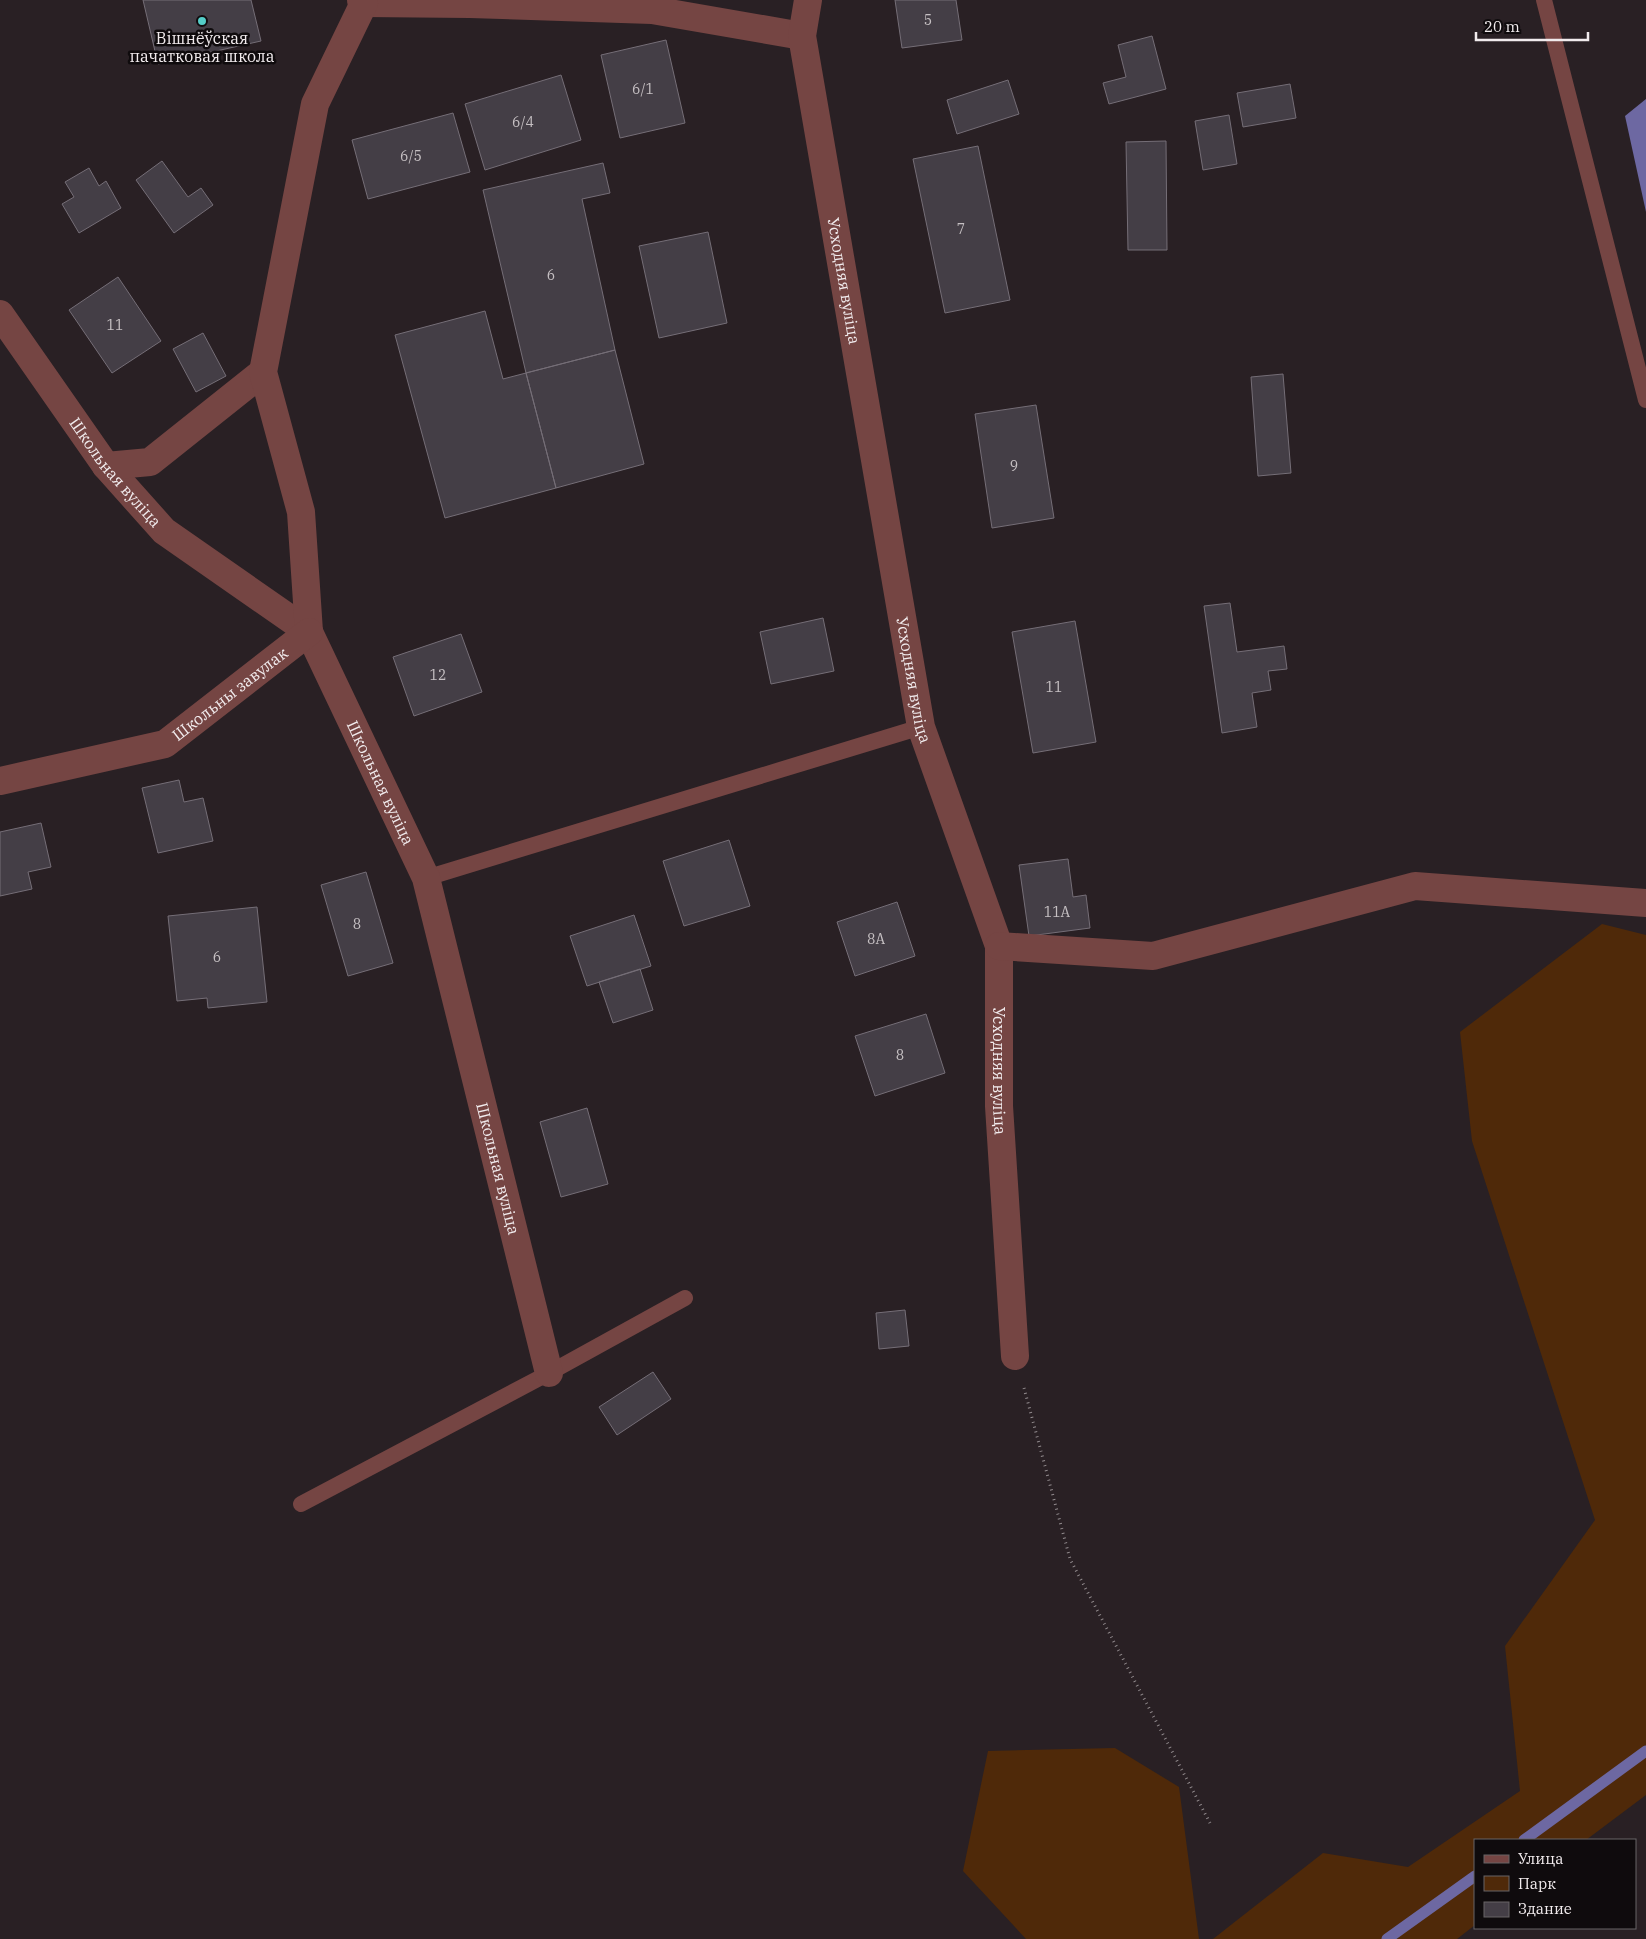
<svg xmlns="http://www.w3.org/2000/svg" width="1646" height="1939" viewBox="0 0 1646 1939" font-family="'IBM Plex Serif',serif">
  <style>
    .green { fill: #4f2909 }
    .water { fill: #6d68a2 }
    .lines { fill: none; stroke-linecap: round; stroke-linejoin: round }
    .stream { stroke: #6d68a2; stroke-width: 11 }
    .building { fill: #443e46; stroke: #756e77 }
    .path { stroke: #928b8e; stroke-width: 3; stroke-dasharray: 1 4; stroke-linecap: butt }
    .lane { stroke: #754543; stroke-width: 16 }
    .street { stroke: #754543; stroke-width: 28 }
    .poi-dot { fill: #54cdc8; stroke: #0f0b0d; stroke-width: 2 }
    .labels { text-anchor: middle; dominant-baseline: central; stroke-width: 5; stroke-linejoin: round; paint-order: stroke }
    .number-label { font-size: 14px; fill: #c6c0c3 }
    .poi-label { font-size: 16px; fill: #f1ebed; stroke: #0f0b0d }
    .street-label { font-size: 16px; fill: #f1ebed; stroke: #0f0b0d }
  </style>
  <rect width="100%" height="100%" fill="#292024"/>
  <!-- green -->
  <path class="green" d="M1602 924 1646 935V1795L1586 1840H1475V1925L1457 1939H1213L1323 1853 1408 1867 1520 1791 1505 1646 1595 1520 1472 1141 1460 1032Z
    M1115 1748 1179 1787 1199 1939H1026L963 1871 988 1751Z"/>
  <!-- water -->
  <path class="water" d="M1646 99V212L1625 116Z"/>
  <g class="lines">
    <!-- stream -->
    <path class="stream" d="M1524 1840 1646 1751
      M1387 1939 1475 1876"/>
  </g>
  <!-- building -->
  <path class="building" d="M143 0H251L261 41 158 64Z
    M895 0H956L962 40 902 48Z
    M1152 36 1166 89 1109 104 1103 83 1126 77 1118 45Z
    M666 40 685 123 620 138 601 55Z
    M561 75 581 140 485 170 465 104Z
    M1008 80 1019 114 957 134 947 100Z
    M1290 84 1296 118 1243 127 1237 93Z
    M453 113 470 172 368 199 352 140Z
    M1229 115 1237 164 1203 170 1195 121Z
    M1166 141 1167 250H1128L1126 142Z
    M978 146 1010 300 945 313 913 159Z
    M162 161 188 197 201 188 213 205 174 233 136 180Z
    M603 163 610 193 582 199 615 350 526 373 483 190Z
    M89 168 99 186 106 181 121 208 79 233 62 204 74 197 65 182Z
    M708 232 727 323 659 338 639 246Z
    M118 277 161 341 112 373 69 310Z
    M485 311 503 379 526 373 556 488 445 518 395 335Z
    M203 333 226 376 196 392 173 349Z
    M615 350 644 464 556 488 526 373Z
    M1283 374 1291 473 1258 476 1251 377Z
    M1036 405 1054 518 992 528 975 414Z
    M1230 603 1237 652 1284 646 1287 669 1268 671 1271 690 1252 693 1257 727 1222 733 1204 606Z
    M823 618 834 671 771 684 760 632Z
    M1075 621 1096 742 1033 753 1012 632Z
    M461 634 482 692 414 716 393 657Z
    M179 780 184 802 203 798 213 841 158 853 142 788Z
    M41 823 51 867 28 872 32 889 0 896V832Z
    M729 840 750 906 684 926 663 861Z
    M1068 859 1073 897 1086 895 1090 928 1029 936 1019 865Z
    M366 872 393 963 348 976 321 885Z
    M897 902 915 956 855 976 837 922Z
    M257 907 267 1002 208 1008 207 998 177 1001 168 916Z
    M634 915 651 966 587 986 570 936Z
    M640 969 653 1010 613 1023 599 982Z
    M926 1014 945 1073 875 1096 855 1036Z
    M587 1108 608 1184 561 1197 540 1122Z
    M905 1310 909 1346 879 1349 876 1313Z
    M653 1372 671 1399 617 1435 599 1407Z"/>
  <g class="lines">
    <!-- path -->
    <path class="path" d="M1024 1388 1070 1559 1210 1823"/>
    <!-- lane -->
    <path class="lane" d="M1544 0 1646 400
      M426 878 921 727
      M301 1504 549 1373 685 1298"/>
    <!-- street -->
    <g class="street">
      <path d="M361 0 364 3 470 4 652 10 802 36"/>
      <path id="s1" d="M808 0 802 36 921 727 999 946V1106L1015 1356"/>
      <path id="s2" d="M0 314 106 466 164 531 309 632 426 878 549 1373"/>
      <path d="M106 466 150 462 263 372"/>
      <path d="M309 632 301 512 263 372 315 104 364 3"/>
      <path id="s3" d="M0 781 165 744 309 632"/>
      <path d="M999 946 1153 956 1415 886 1646 903"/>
    </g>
  </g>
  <!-- markers -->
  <circle class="poi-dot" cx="202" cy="21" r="5"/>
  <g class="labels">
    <!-- number labels -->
    <g class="number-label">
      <text x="928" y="20">5</text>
      <text x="643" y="89">6/1</text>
      <text x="523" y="122">6/4</text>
      <text x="411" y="156">6/5</text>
      <text x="961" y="229">7</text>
      <text x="551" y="275">6</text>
      <text x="115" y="325">11</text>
      <text x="1014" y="466">9</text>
      <text x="438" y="675">12</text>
      <text x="1054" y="687">11</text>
      <text x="1057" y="912">11А</text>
      <text x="357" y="924">8</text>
      <text x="876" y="939">8А</text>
      <text x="217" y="957">6</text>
      <text x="900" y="1055">8</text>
    </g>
    <!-- poi labels -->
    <g class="poi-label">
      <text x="202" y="38">Вішнёўская<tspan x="202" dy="18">пачатковая школа</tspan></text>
    </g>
    <!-- street labels -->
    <g class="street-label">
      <text stroke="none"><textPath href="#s1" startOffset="285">Усходняя вуліца</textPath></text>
      <text stroke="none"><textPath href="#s2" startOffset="196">Школьная вуліца</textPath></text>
      <text stroke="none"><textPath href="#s1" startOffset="690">Усходняя вуліца</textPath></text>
      <text stroke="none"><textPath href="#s3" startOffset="251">Школьны завулак</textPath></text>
      <text stroke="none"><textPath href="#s2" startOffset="616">Школьная вуліца</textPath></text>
      <text stroke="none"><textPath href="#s1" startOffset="1095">Усходняя вуліца</textPath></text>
      <text stroke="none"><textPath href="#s2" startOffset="1021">Школьная вуліца</textPath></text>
    </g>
  </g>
  <!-- legend -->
  <rect x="1474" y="1839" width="162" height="90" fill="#0f0b0d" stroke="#696567"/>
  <rect x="1484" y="1855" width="25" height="8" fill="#754543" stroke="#696567"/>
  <text x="1518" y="1864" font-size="15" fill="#f1ebed">Улица</text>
  <rect x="1484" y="1876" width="25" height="15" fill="#4f2909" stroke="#696567"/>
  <text x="1518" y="1889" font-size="15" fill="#f1ebed">Парк</text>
  <rect x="1484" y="1902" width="25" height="15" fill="#443e46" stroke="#696567"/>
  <text x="1518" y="1914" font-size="15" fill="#f1ebed">Здание</text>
  <!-- scale -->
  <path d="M1476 32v8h112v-8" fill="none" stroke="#f1ebed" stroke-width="2.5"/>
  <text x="1484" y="32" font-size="15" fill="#f1ebed" stroke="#0f0b0d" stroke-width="4" paint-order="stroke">20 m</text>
</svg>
